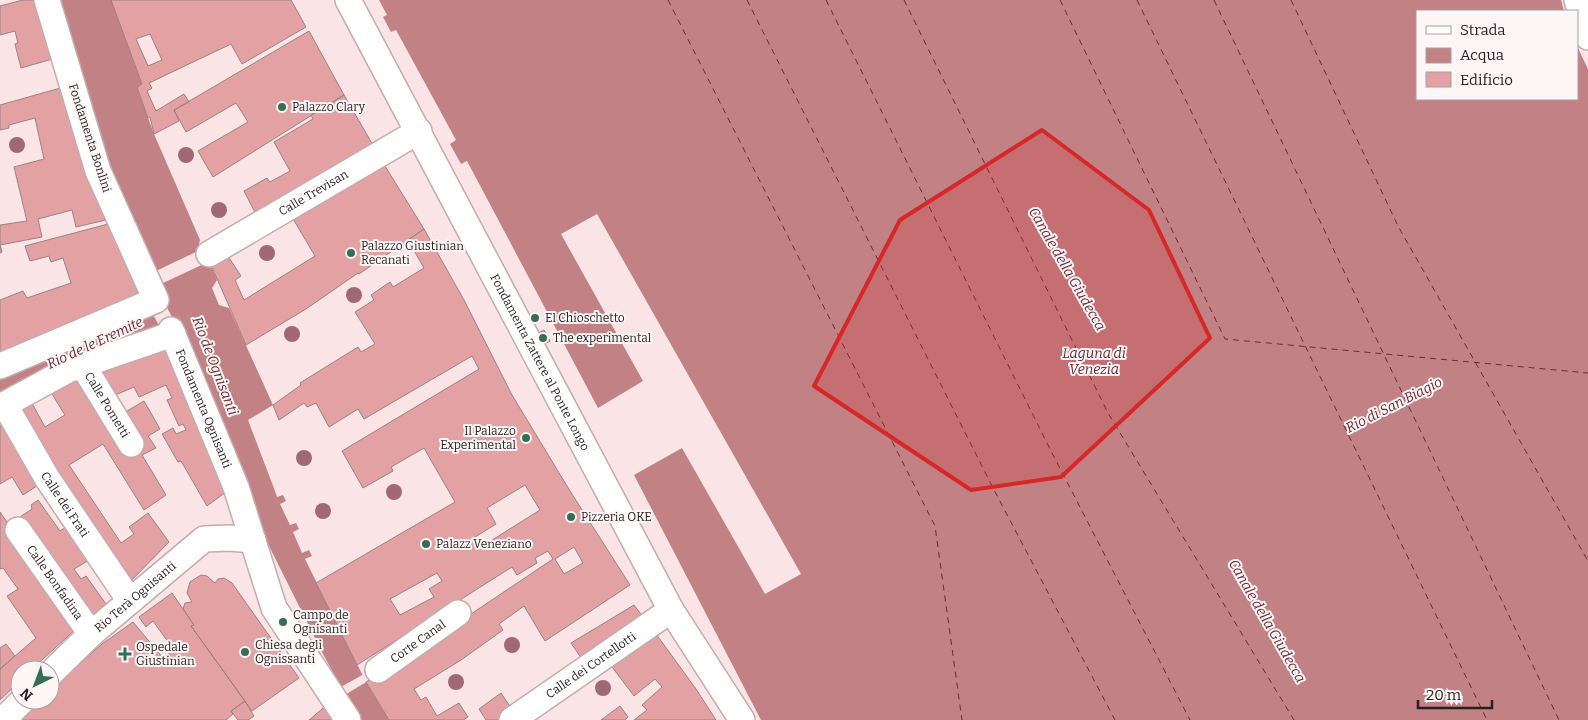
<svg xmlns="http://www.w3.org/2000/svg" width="1588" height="720" viewBox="0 0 1588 720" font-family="Bitter,serif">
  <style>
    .water { fill: #c18185 }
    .pier { fill: #fbe4e5 }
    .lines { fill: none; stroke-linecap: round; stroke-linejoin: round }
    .ferry { stroke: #752632; stroke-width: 1; stroke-dasharray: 6 5; stroke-linecap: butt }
    .building { fill: #e4a1a4; stroke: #9b8182; fill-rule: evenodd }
    .street-casing { stroke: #c6abac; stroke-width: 28 }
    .street { stroke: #fff; stroke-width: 25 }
    .tree { fill: #9f6874 }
    .marked { fill: #d62828; fill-opacity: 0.2; stroke: #d62828; stroke-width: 4; stroke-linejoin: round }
    .poi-dot { fill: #346e57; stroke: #fcf6f6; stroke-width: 2 }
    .labels { text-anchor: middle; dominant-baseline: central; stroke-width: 4; stroke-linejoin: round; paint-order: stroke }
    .poi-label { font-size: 12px; fill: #291f1f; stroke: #fcf6f6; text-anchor: start }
    .street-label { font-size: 12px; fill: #291f1f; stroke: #fcf6f6 }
    .water-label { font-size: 14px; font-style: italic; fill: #752632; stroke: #fcf6f6 }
  </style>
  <rect width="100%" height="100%" fill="#fbe4e5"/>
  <!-- water -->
  <path class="water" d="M52 0H112L142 84 137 88 154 134 200 240 197 252 203 265 212 268 217 280 212 288 219 305 229 308 273 405 248 420 275 491 277 497 283 495 286 501 280 504 290 525 296 523 299 529 293 532 302 553 309 550 312 556 305 559 366 682 389 720H359L323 654 247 502 181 333 0 401V372L147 269 84 106Z
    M379 0H1561L1564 11H1417V99H1577V46L1588 69V720H761L634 475 682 448 765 594 801 574 597 214 561 234 643 381 598 408 467 161 461 164 450 144 456 140 396 30 391 32 383 17 387 15Z"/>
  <!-- pier -->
  <path class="pier" d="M200 250 206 263 163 283 159 292 156 271Z
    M160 295 181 333H163L149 307Z
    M364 674 368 681 343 696 339 688Z"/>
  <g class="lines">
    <!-- ferry -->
    <path class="ferry" d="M668 0 935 526 962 720
      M747 0 993 488 1115 720
      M826 0 1051 451 1190 720
      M904 0 1108 413 1294 720
      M1060 0 1225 339 1588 373
      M1137 0 1487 720
      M1214 0 1559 720
      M1291 0 1398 226 1588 561"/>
  </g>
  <!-- building -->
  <path class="building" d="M23 0H39L56 58 21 68 15 44 18 43 15 31 0 35V6Z
    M111 0H291L306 27 242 64 231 44 149 83 152 88 147 91 156 111 184 94 189 102 174 110 179 121 154 134 150 117 148 118 137 87 142 84ZM150 34 162 60 148 66 136 39Z
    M309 31 344 95 213 177 198 151 248 122 236 103 186 132 174 110Z
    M64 87 110 219 76 227 72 210 38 219 42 237 0 245 2 252 0 253V225L27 221 14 167 44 159 35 118 9 125V128L0 130V105Z
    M344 95 377 152 260 222 244 191 267 178 270 182 290 171 274 142 313 119 311 115Z
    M380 158 424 229 359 274 358 273 306 309 246 345 208 258 224 250 241 276 235 280 244 300 315 256 289 212Z
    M112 223 147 303 0 362V300L23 291 27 298 71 283 63 258 51 262 49 256 30 261 25 246Z
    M424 229 464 300 512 395 570 491 630 585 545 641 524 606 499 624 503 630 461 660 414 689 421 700 426 697 437 716 459 703 468 717 463 720H389L366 682 398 663 553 559 548 551 535 558 537 563 517 575 512 567 357 665 316 583 455 502 424 448 391 467 393 471 363 488 342 451 479 369 472 356 364 419 358 409 329 427 316 403 307 407 304 403 279 420 273 405 301 385 300 383 358 347 361 352 375 344 355 312 374 300 371 295 390 282 393 287 424 268 408 240ZM525 485 540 510 481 547 475 537 496 524 487 508ZM574 547 583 563 564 574 555 559ZM437 573 442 581 429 589 434 597 400 615 390 599Z
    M544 330 550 341 541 346 535 335Z
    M166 338 230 489 207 506 181 461 178 462 162 434 173 428 176 434 186 430 183 424 179 426 167 400 172 398 166 385 139 397 134 387 106 399 88 369Z
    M83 371 117 417 144 401 160 429 148 436 156 448 142 455 166 495 144 510 103 444 69 465 121 543 134 534 129 527 148 513 169 542 124 588 11 410 29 398 45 427 65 415 47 386Z
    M0 416 46 480 23 495 12 477 0 484Z
    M38 500 60 531 74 522 96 556 74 569 81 579 86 576 106 604 86 621 20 517 32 509 31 505Z
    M0 512 79 626 31 670H20V681L0 700V669L36 638 7 596 18 589 3 568 0 569Z
    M201 575 207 576 215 583 218 579 224 578 232 583 299 678 252 711 191 626 194 625 183 609 185 603 192 602 187 593 190 582Z
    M172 593 194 625 191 626 245 701 231 711 233 714 226 720H18L39 700H50V690L102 644 133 622 163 658 174 650 153 621 146 627 139 617Z
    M634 605 649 625 586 665 571 643Z
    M651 627 696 689 716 720H634L647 710 642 705 662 687 655 679 634 696 606 659Z
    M6 644 15 656 0 669V648Z
    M501 693 515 714 506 720H486L479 709Z
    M245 701 254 716 248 720H238L231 711Z
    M326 704 336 720H309L322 709Z
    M620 706 628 717 625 720H601Z"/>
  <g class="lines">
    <defs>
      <g id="street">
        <path id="s1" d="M348 0 671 610 742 720"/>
        <path d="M1577 0 1588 37"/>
        <path id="s2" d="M209 254 419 131"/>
        <path id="s3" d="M171 330 236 487 274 608 348 720"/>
        <path id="s4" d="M82 364 131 444"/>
        <path d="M0 366 156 300 98 171 47 0"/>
        <path id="s5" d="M5 405 47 478 130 601"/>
        <path d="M0 407 68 370 173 334"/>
        <path id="s6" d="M18 530 91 634"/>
        <path id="s7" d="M378 670 458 613"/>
        <path id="s8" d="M50 674 91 634 204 539 230 538 253 540"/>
        <path d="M3 720 23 700"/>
        <path id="s9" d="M512 720 671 610"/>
      </g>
    </defs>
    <!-- street casing -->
    <use href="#street" class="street-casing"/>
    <!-- street -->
    <use href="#street" class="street"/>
  </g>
  <!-- trees -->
  <g class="tree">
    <circle cx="17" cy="145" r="8"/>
    <circle cx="186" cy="155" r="8"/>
    <circle cx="219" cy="210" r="8"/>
    <circle cx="267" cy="253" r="8"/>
    <circle cx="354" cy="295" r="8"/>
    <circle cx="292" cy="334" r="8"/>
    <circle cx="304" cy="458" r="8"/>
    <circle cx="394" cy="492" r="8"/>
    <circle cx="323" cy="511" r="8"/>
    <circle cx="512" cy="645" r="8"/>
    <circle cx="456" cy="682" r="8"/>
    <circle cx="603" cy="688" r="8"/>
  </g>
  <!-- marked area -->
  <path class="marked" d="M1042 130 1149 210 1210 338 1061 477 971 490 814 386 900 220Z"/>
  <!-- markers -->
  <g class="poi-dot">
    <circle cx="282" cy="107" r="5"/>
    <circle cx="351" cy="253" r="5"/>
    <circle cx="535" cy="318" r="5"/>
    <circle cx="543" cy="338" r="5"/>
    <circle cx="526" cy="438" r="5"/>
    <circle cx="571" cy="517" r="5"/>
    <circle cx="426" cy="544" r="5"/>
    <circle cx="283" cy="622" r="5"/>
    <circle cx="245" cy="652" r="5"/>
    <path d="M122.5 646.5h5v5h5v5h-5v5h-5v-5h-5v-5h5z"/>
  </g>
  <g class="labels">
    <!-- poi labels -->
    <g class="poi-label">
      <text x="292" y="107">Palazzo Clary</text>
      <text x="361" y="246">Palazzo Giustinian<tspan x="361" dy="14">Recanati</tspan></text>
      <text x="545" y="318">El Chioschetto</text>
      <text x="553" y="338">The experimental</text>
      <text x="516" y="431" text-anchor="end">Il Palazzo<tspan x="516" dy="14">Experimental</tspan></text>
      <text x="581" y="517">Pizzeria OKE</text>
      <text x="436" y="544">Palazz Veneziano</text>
      <text x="293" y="615">Campo de<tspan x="293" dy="14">Ognisanti</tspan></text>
      <text x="255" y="645">Chiesa degli<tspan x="255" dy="14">Ognissanti</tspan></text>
      <text x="136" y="647">Ospedale<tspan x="136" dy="14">Giustinian</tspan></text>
    </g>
    <!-- street labels -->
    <g class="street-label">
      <text transform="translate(90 138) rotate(72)">Fondamenta Bonlini</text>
      <text stroke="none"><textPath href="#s2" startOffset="121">Calle Trevisan</textPath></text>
      <text stroke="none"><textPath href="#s1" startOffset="410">Fondamenta Zattere al Ponte Longo</textPath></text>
      <text stroke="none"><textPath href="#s4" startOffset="48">Calle Pometti</textPath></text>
      <text stroke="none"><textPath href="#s3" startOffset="85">Fondamenta Ognisanti</textPath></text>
      <text stroke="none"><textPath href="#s5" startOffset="116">Calle dei Frati</textPath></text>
      <text stroke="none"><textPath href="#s6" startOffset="64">Calle Bonfadina</textPath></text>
      <text stroke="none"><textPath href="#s8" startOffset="115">Rio Terà Ognisanti</textPath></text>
      <text stroke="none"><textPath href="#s7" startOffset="49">Corte Canal</textPath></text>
      <text stroke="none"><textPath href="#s9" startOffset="96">Calle dei Cortellotti</textPath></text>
    </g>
    <!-- water labels -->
    <g class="water-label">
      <text transform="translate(1067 269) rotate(60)">Canale della Giudecca</text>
      <text transform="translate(95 343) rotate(-25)">Rio de le Eremite</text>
      <text x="1094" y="353">Laguna di<tspan x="1094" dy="16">Venezia</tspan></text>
      <text transform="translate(215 366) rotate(69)">Rio de Ognisanti</text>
      <text transform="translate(1394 405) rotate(-27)">Rio di San Biagio</text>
      <text transform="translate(1267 621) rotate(60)">Canale della Giudecca</text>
    </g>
  </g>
  <!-- legend -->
  <rect x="1416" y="10" width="162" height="90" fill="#fcf6f6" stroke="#a8a0a0"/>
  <rect x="1426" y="26" width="25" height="8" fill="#ffffff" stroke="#a8a0a0"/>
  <text x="1460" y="35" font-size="15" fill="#291f1f">Strada</text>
  <rect x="1426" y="48" width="25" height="15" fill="#c18185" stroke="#a8a0a0"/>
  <text x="1460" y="60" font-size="15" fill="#291f1f">Acqua</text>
  <rect x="1426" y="72" width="25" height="15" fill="#e4a1a4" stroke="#a8a0a0"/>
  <text x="1460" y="85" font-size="15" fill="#291f1f">Edificio</text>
  <!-- north arrow -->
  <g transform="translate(35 685) rotate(222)"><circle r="24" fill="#fcf6f6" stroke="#a8a0a0"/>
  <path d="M0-4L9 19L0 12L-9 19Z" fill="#346e57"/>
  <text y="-8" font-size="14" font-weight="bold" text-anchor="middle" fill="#291f1f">N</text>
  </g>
  <!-- scale -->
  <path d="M1418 700v8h74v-8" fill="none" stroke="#291f1f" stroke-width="2.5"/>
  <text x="1426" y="700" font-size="15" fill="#291f1f" stroke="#fcf6f6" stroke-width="4" paint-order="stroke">20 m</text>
</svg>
